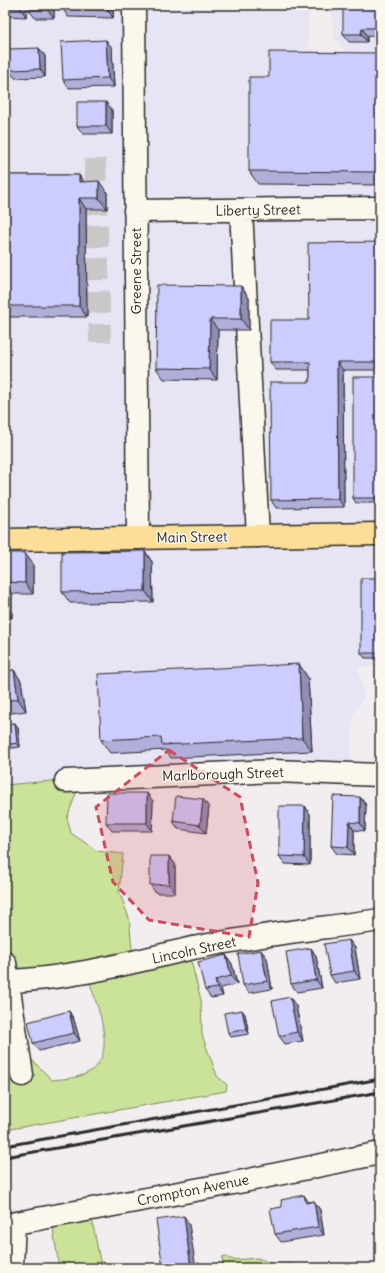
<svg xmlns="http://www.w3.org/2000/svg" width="385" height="1273" viewBox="0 0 385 1273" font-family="Delius,sans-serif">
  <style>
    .built { fill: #e7e4f4 }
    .green { fill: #cbe399; stroke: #7b8762 }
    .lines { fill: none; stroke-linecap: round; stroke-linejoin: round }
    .minor-tunnel { stroke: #cac7c9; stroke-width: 22; stroke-dasharray: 22 11; stroke-linecap: butt }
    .minor-casing { stroke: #2b2b2b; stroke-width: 25 }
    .major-casing { stroke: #2b2b2b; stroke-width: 25 }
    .minor { stroke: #fbf7ec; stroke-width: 22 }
    .major { stroke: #fcde96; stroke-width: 22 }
    .rail { stroke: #2b2b2b; stroke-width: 3 }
    .wall { fill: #afafda; stroke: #2b2b2b }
    .shaded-wall { fill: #8f8fb2; stroke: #2b2b2b }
    .building { fill: #ccccfe; stroke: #2b2b2b }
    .marked { fill: #d1495b; fill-opacity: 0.2; stroke: #d1495b; stroke-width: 3; stroke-dasharray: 8 5; stroke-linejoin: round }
    .labels { text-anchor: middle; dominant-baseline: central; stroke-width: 3; stroke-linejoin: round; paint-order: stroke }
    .street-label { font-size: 14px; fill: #2b2b2b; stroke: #fbf7ec }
  </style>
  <rect width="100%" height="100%" fill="#f2eef0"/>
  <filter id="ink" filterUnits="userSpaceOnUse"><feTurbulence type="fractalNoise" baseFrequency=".025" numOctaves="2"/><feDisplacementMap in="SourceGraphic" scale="8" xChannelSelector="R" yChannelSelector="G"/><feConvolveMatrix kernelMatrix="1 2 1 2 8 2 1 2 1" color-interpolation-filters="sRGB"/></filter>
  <g filter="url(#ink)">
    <!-- built -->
    <path class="built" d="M5 5H309L308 49 345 51 335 38 330 5H380V666L358 667 364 697 353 715 350 769 54 780 5 785Z"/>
    <!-- green -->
    <path class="green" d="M73 779 81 780 67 818 71 833 97 851 123 854 119 891 129 918 133 959 189 953 201 1000 202 1035 217 1076 227 1085 226 1091 5 1130 6 1048 28 1056 52 1080C60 1079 68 1079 76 1077 124 1066 98 1010 89 980L5 978V785Z
      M90 1209 100 1261 115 1268H57L58 1260 51 1216Z
      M223 1256 233 1260 258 1258 275 1265 291 1264 294 1268H222Z"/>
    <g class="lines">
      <!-- minor-tunnel -->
      <path class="minor-tunnel" d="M95 159 100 342"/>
      <defs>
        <path id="minor" d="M134 5 138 538
          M241 210 258 536
          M135 211 380 208
          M66 781 274 771 380 775
          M5 963 22 1075
          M8 981C71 979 132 962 193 948 255 935 318 929 380 920
          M5 1225 244 1181 380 1153
          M10 1268 12 1264 14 1224"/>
        <path id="major" d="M5 540 380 534"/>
      </defs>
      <!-- minor casing -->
      <use href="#minor" class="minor-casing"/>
      <!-- major casing -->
      <use href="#major" class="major-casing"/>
      <!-- minor -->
      <use href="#minor" class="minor"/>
      <!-- major -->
      <use href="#major" class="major"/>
      <!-- rail -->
      <path class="rail" d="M5 1146 380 1079
        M5 1157 380 1092"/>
    </g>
    <!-- wall -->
    <path class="wall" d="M5 5H27L26 17 6 16 5 15Z
      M29 5H54V18H35L29 10Z
      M114 5 113 18 68 17 63 9Z
      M380 5V37L367 36V42H349L343 34Z
      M106 40 112 48 114 87 69 88 63 80Z
      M39 48 45 56V77L15 78 9 70Z
      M380 53V185L258 184 249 171 269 77Z
      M112 110V134H83L77 126Z
      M5 175H79L83 181 107 192V209H86L87 317H5Z
      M380 242V370H343L344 507 276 508 271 500 310 382V370H276L270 362Z
      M241 286 249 298V330H218L217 380 164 379 156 368Z
      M380 377V503H356L353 498Z
      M145 551 152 562 153 602 70 603 62 592Z
      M5 553 33 564V594H12V618H5Z
      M380 578V658H365L361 653Z
      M299 664 308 678 312 751 171 758 166 750 110 753 101 740Z
      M14 670 21 681 26 711 5 714V671Z
      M15 723 18 728 20 747 5 749V724Z
      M360 797 366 805 365 831 354 830V855L337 854 331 846Z
      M153 801 152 831H112L106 823Z
      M305 806 310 814V865L285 864 279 856Z
      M209 807 206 833 178 829 173 821Z
      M169 856 175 864V893H156L150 885Z
      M349 940 355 948 360 979 335 983 330 975Z
      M311 948 316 956 322 988 297 992 291 984Z
      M226 955 232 964 237 984 221 988 223 996 211 998 205 990Z
      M267 958 272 989 249 993 243 985Z
      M296 1006 303 1041 285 1044 279 1036Z
      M69 1011 74 1020 80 1041 39 1051 33 1043Z
      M245 1014 249 1034 231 1037 228 1033Z
      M314 1201 320 1210 324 1235 281 1242 275 1234 309 1202Z"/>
    <!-- shaded-wall -->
    <path class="shaded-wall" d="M21 5H27L26 17 21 9Z
      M48 5H54V18L48 10Z
      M108 5H114L113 18 108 10Z
      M362 28 367 36V42L361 34Z
      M106 40 112 48 114 87 108 78Z
      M39 48 45 56V77L40 69Z
      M106 102 112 110V134L106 126Z
      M79 175 86 186 79 182Z
      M99 181 107 192V209L99 198Z
      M79 198 86 209 87 317 79 306Z
      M241 286 249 298V330L241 319Z
      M210 319 218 330 217 380 209 369Z
      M337 362 343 370 344 507 338 499Z
      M145 551 152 562 153 602 145 591Z
      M25 553 33 564V594L25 583Z
      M5 583 12 594V618L5 608Z
      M299 664 308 678 312 751 302 738Z
      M14 670 21 681 26 711 18 699Z
      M15 723 18 728 20 747 17 743Z
      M147 793 153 801 152 831 147 823Z
      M360 797 366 805 365 831 360 823Z
      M203 799 209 807 206 833 200 825Z
      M305 806 310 814V865L304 857Z
      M349 822 354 830V855L348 847Z
      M169 856 175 864V893L169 884Z
      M349 940 355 948 360 979 354 971Z
      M311 948 316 956 322 988 316 980Z
      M261 950 267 958 272 989 267 981Z
      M226 955 232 964 237 984 231 976Z
      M215 980 221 988 223 996 217 988Z
      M290 997 296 1006 303 1041 297 1032Z
      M242 1010 245 1014 249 1034 246 1029Z
      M69 1011 74 1020 80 1041 74 1033Z
      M304 1195 310 1204 306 1203Z
      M314 1201 320 1210 324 1235 318 1227Z
      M184 1216 189 1224 196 1268H191Z"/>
    <!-- building -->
    <path class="building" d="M5 5H21V9L5 8Z
      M29 5H48V10H29Z
      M63 5H108V10L63 9Z
      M343 5H380V28H362L361 34H343Z
      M106 40 108 78 63 80 61 42Z
      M39 48 40 69 9 70V49Z
      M269 52 380 53V172L249 171V77H269Z
      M77 102H106V126H77Z
      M5 175H79V182L99 181V198H79V306H5Z
      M380 242V362H337L338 499 271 500 270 382H310V362H270V320H309L308 243Z
      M157 285 241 286V319H210L209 369 156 368Z
      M353 377H380V498H353Z
      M145 551V591L62 592V552Z
      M5 553H25V583L5 582Z
      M361 578H380V653H361Z
      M299 664 302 738 162 745 161 737 101 740 98 674Z
      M14 670 18 699 5 701V671Z
      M15 723 17 743 5 745V724Z
      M107 793H147V823H106Z
      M176 796 203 799 200 825 173 821Z
      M333 796 360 797V823L349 822 348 847 331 846Z
      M279 806H305L304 857 279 856Z
      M150 856H169V884L150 885Z
      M349 940 354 971 330 975 324 944Z
      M311 948 316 980 291 984 286 952Z
      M261 950 267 981 243 985 238 954Z
      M226 955 231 976 215 980 217 988 205 990 198 962Z
      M290 997 297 1032 279 1036 272 1001Z
      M242 1010 246 1029 228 1033 224 1013Z
      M69 1011 74 1033 33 1043 28 1022Z
      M304 1195 306 1203 314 1201 318 1227 275 1234 270 1209 282 1207 281 1200Z
      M184 1216 191 1268H163L156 1220Z"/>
  </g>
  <!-- marked area -->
  <path class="marked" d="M169 750 240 797 258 883 249 937 149 920 113 882 96 807Z"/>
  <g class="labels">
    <!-- street labels -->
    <g class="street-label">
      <text transform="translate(258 210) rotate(-1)">Liberty Street</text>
      <text transform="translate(136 271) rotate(-90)">Greene Street</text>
      <text transform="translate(192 537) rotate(-1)">Main Street</text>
      <text transform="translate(223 774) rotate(-2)">Marlborough Street</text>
      <text transform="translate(194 950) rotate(-12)">Lincoln Street</text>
      <text transform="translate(193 1190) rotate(-11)">Crompton Avenue</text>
    </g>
  </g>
  <!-- margin -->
  <rect width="385" height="1273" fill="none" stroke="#fbf7ec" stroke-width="20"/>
  <rect x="10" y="10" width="365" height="1253" fill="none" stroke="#2b2b2b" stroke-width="1.5" filter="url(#ink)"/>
</svg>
